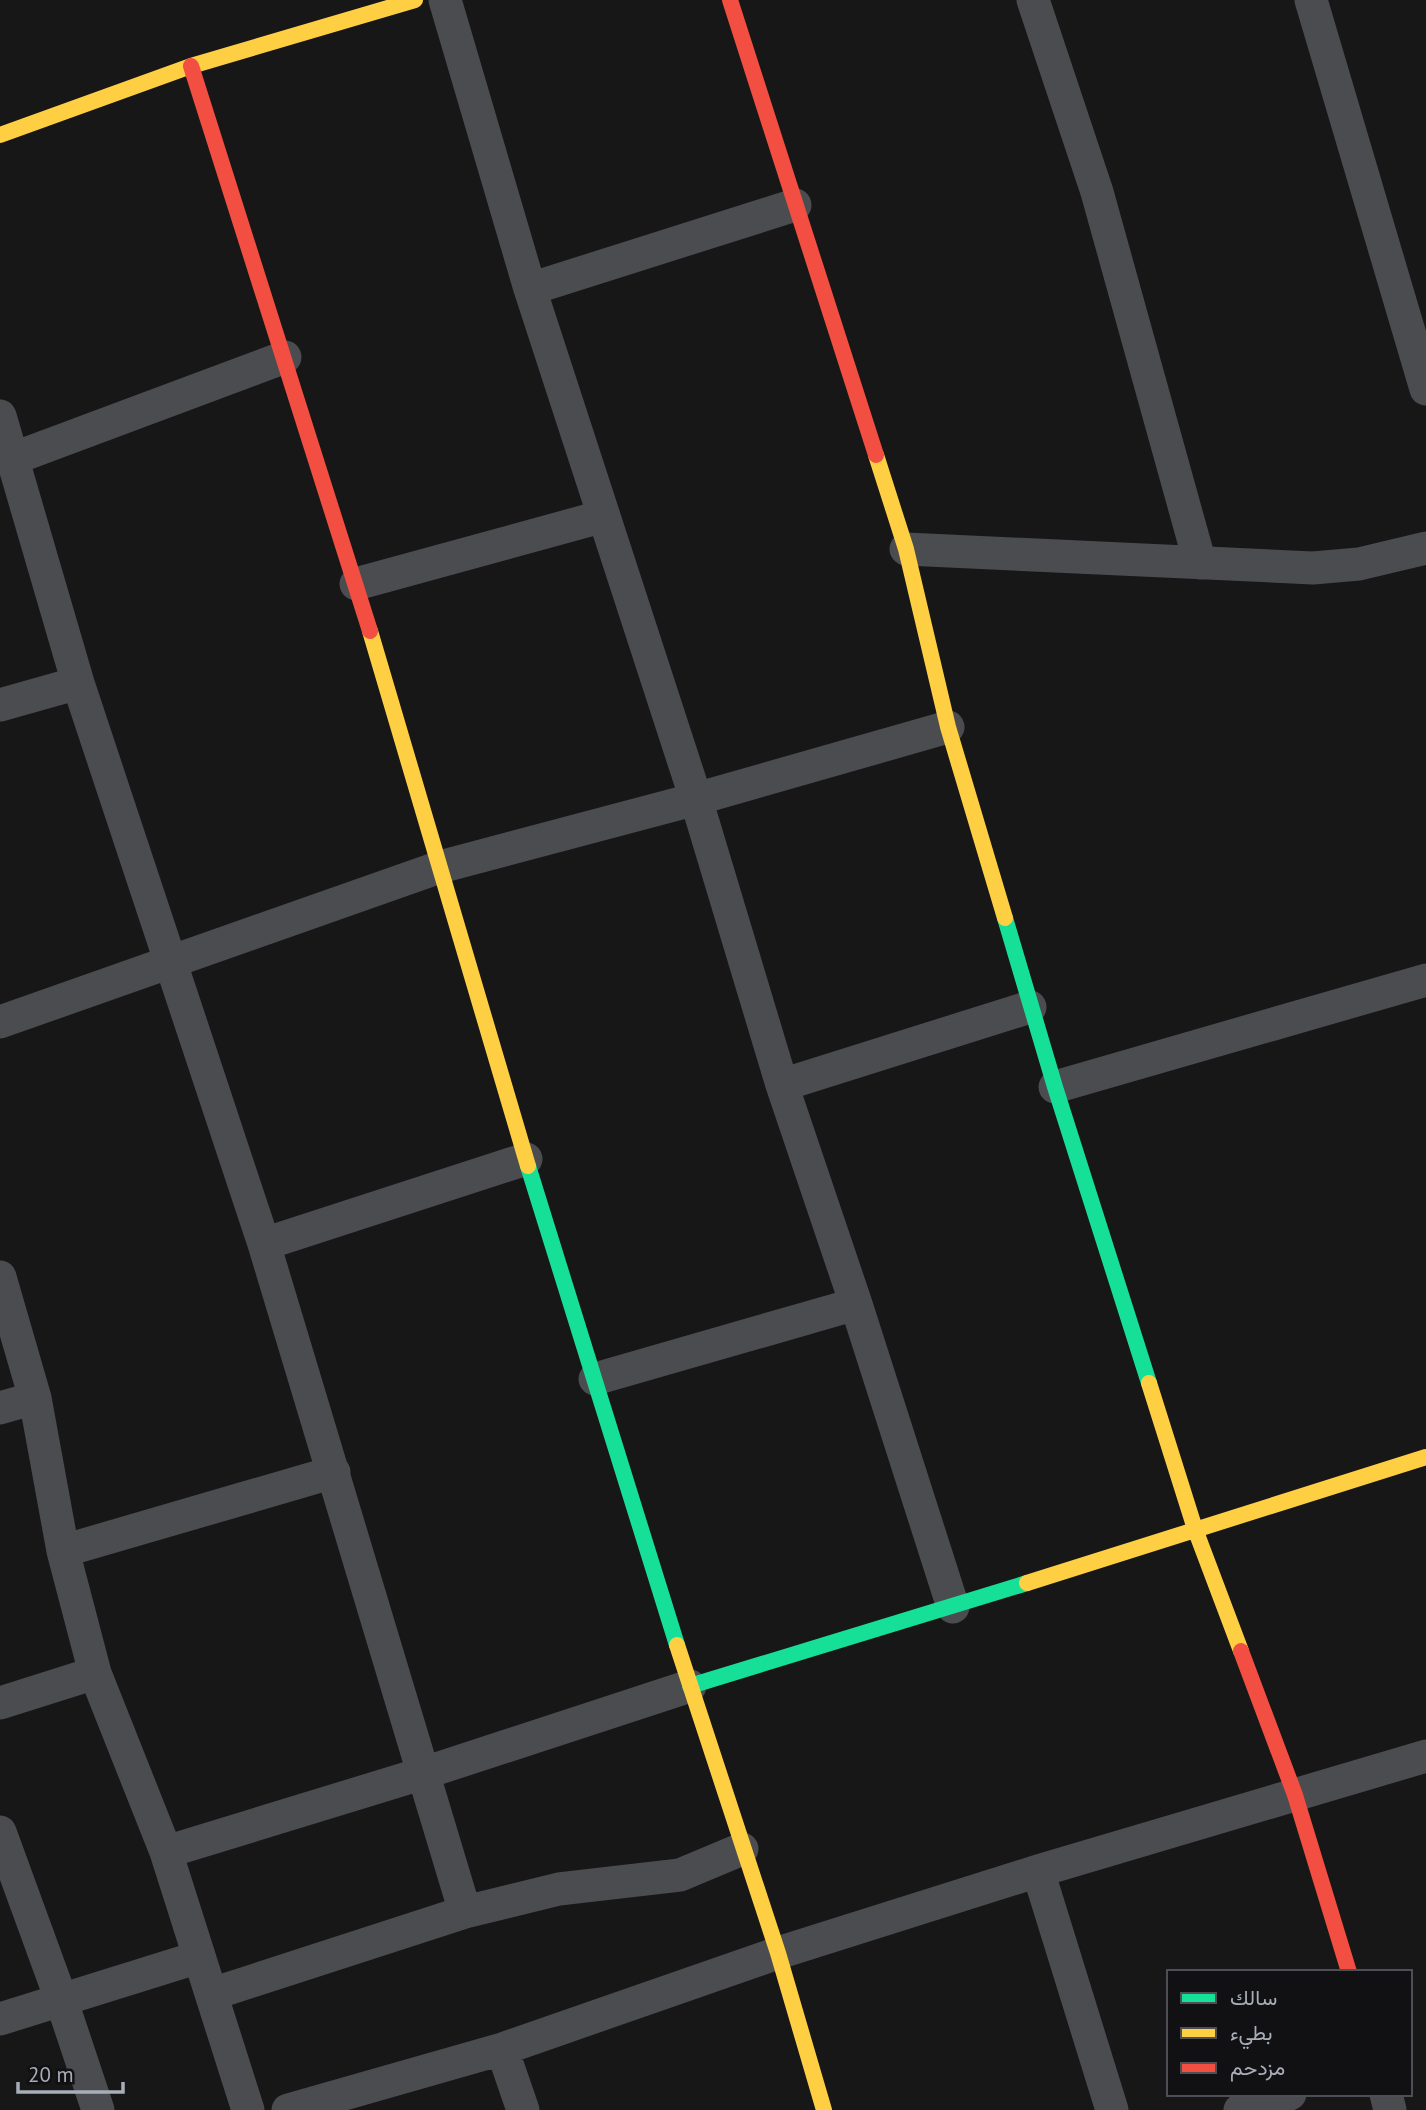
<svg xmlns="http://www.w3.org/2000/svg" width="1426" height="2110" viewBox="0 0 1426 2110" font-family="'PT Sans',Vazirmatn,sans-serif">
  <style>
    .lines { fill: none; stroke-linecap: round; stroke-linejoin: round }
    .street { stroke: #4b4c50; stroke-width: 33 }
    .fast { stroke: #16e098; stroke-width: 16 }
    .slow { stroke: #ffcf43; stroke-width: 16 }
    .jam { stroke: #f24e42; stroke-width: 16 }
  </style>
  <rect width="100%" height="100%" fill="#171717"/>
  <g class="lines">
    <!-- street -->
    <path class="street" d="M445 0 530 289 696 799 782 1085 856 1304 953 1607
      M1033 0 1097 192 1200 563
      M1311 0 1426 389
      M530 289 795 205
      M0 416 78 683 264 1244 465 1912
      M12 459 285 357
      M906 549 1313 568 1359 564 1426 548
      M356 584 604 516
      M0 705 78 683
      M0 1022 440 867 696 799 948 727
      M782 1085 1030 1007
      M1055 1087 1426 980
      M264 1244 526 1159
      M0 1277 35 1398 63 1551 95 1673 166 1852 248 2110
      M595 1379 856 1304
      M0 1408 35 1398
      M63 1551 334 1472
      M0 1703 95 1673
      M0 1832 61 1999 98 2110
      M166 1852 424 1773 690 1686
      M1038 1871 1112 2110
      M212 1994 465 1912 559 1889 680 1875 742 1849
      M0 2019 199 1957
      M502 2049 523 2110
      M1386 2094 1390 2110
      M288 2110 502 2049 778 1953 1038 1871 1426 1756
      M1240 2110 1290 2094"/>
    <!-- fast -->
    <path class="fast" d="M1005 918 1055 1087 1149 1383
      M528 1166 677 1645
      M690 1686 1027 1583"/>
    <!-- slow -->
    <path class="slow" d="M0 135 191 66 415 0
      M876 455 906 549 948 727 1005 918
      M370 631 528 1166
      M1149 1383 1195 1529 1241 1651
      M1027 1583 1426 1457
      M677 1645 778 1953 824 2110"/>
    <!-- jam -->
    <path class="jam" d="M730 0 876 455
      M191 66 370 631
      M1241 1651 1295 1795 1349 1972"/>
  </g>
  <!-- legend -->
  <rect x="1167" y="1970" width="245" height="126" fill="#111113" stroke="#4d4f55" stroke-width="2"/>
  <rect x="1181" y="1993" width="35" height="10" fill="#16e098" stroke="#4d4f55" stroke-width="2"/>
  <text x="1230" y="2005" font-size="21" fill="#a8adb8">سالك</text>
  <rect x="1181" y="2028" width="35" height="10" fill="#ffcf43" stroke="#4d4f55" stroke-width="2"/>
  <text x="1230" y="2040" font-size="21" fill="#a8adb8">بطيء</text>
  <rect x="1181" y="2063" width="35" height="10" fill="#f24e42" stroke="#4d4f55" stroke-width="2"/>
  <text x="1230" y="2075" font-size="21" fill="#a8adb8">مزدحم</text>
  <!-- scale -->
  <path d="M18 2082v10h105v-10" fill="none" stroke="#a8adb8" stroke-width="3.5"/>
  <text x="28" y="2082" font-size="21" fill="#a8adb8" stroke="#111113" stroke-width="5" paint-order="stroke">20 m</text>
</svg>
